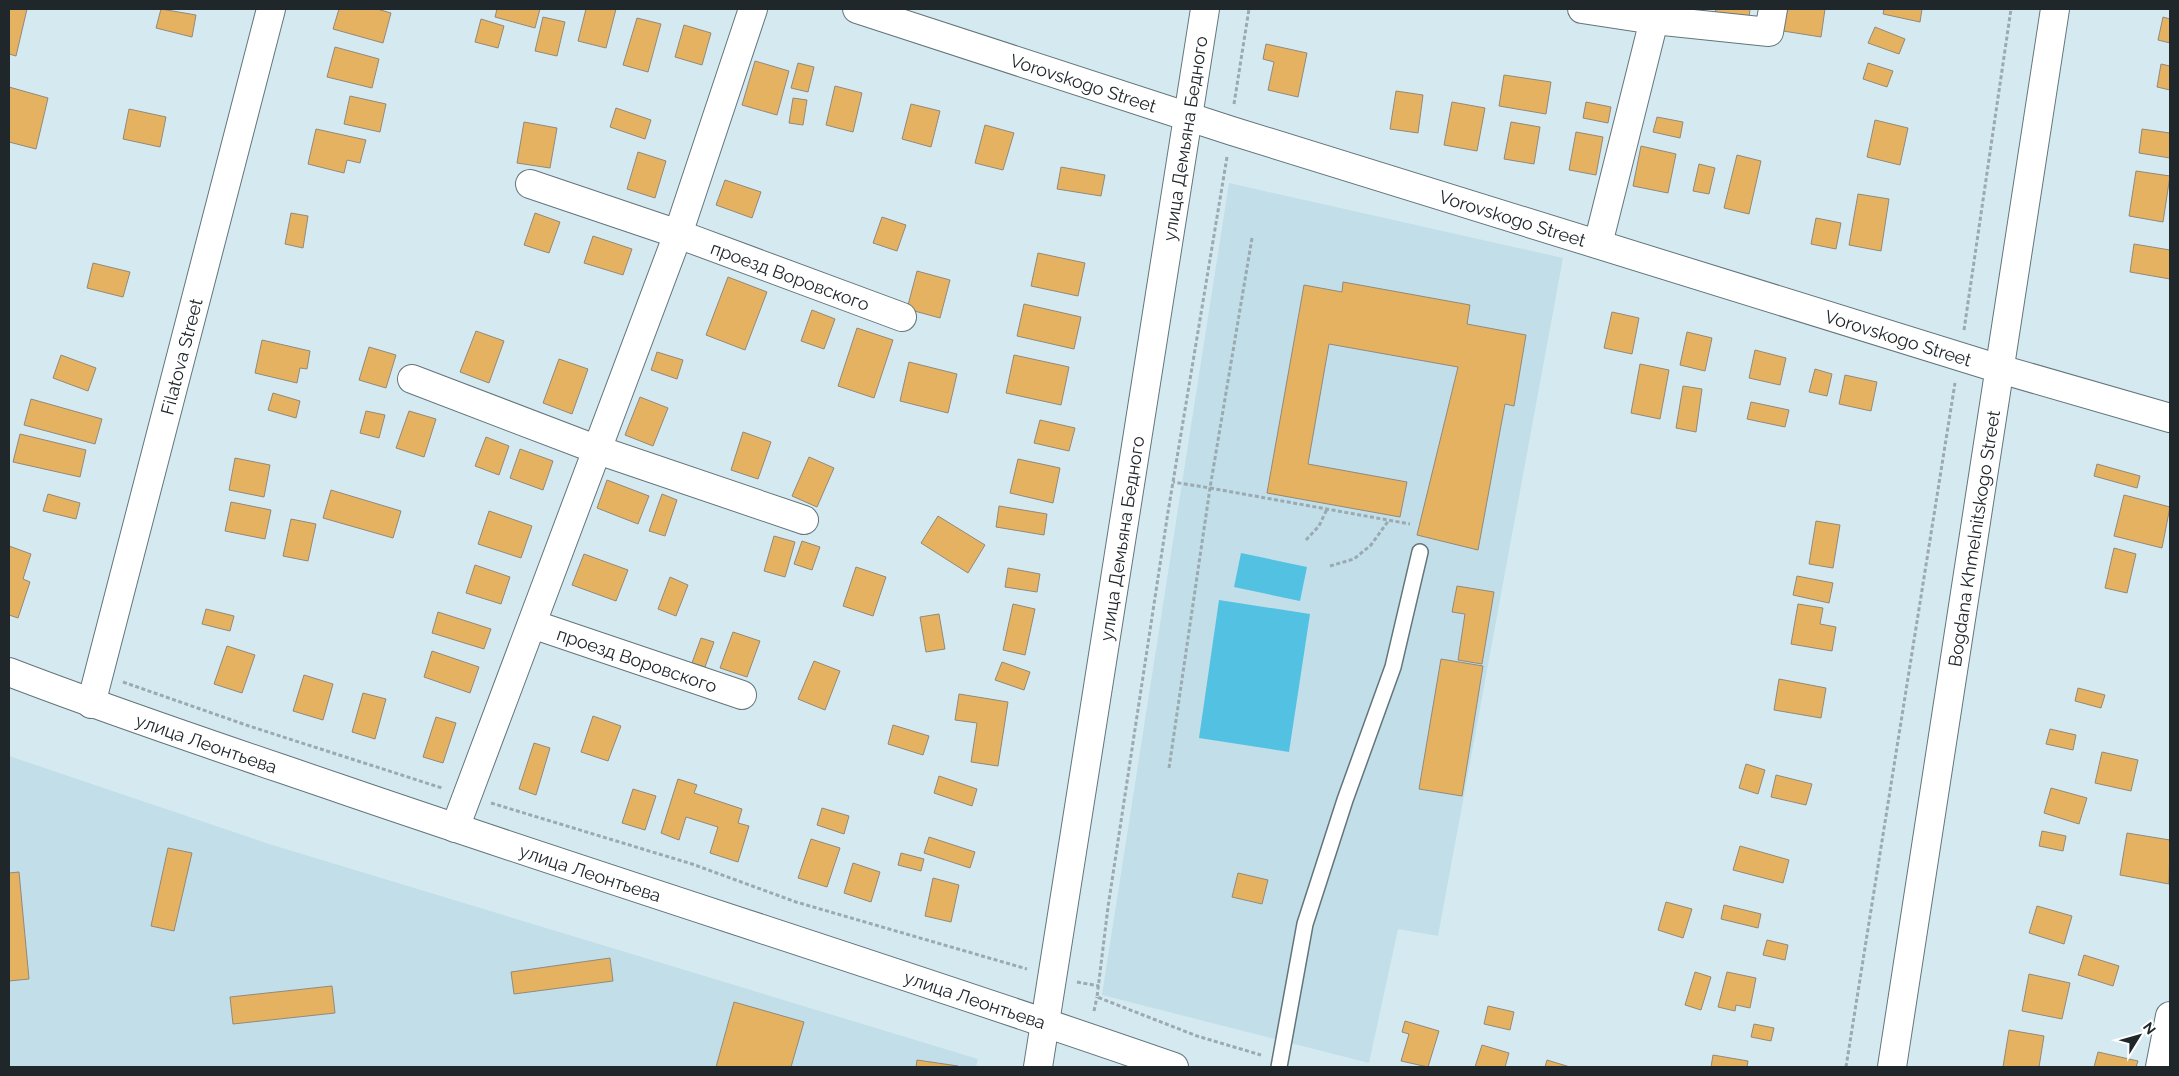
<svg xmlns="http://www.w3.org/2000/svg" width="2179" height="1076" viewBox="0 0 2179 1076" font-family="Raleway,sans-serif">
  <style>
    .built { fill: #c2dee8 }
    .green { fill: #53c2e2 }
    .building { fill: #e4b261; stroke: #92897b }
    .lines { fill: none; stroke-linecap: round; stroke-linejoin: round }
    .lane-casing { stroke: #63757b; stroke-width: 18 }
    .street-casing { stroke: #63757b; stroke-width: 30 }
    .secondary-casing { stroke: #63757b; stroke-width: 30 }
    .path { stroke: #9aaab0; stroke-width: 3; stroke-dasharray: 4 2.5; stroke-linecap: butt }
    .lane { stroke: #fff; stroke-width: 15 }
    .street { stroke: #fff; stroke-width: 28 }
    .secondary { stroke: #fff; stroke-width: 28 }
    .labels { text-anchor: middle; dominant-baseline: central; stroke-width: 5; stroke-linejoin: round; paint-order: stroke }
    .street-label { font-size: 18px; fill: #20272a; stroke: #fff }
  </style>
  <rect width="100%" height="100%" fill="#d5e9f0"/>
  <!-- built -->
  <path class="built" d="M1229 183 1563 258 1438 936 1398 929 1369 1063 1102 995Z
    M9 756 269 844 978 1059 976 1067H9Z"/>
  <!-- green -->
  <path class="green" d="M1241 553 1307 567 1300 601 1234 587Z
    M1219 600 1310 614 1289 752 1199 738Z"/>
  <!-- building -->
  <path class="building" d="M9 9H27L16 56 9 54Z
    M161 9 196 15 192 37 156 28Z
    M339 9H377L391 13 383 43 333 29Z
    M497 9H540L535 28 495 17Z
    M586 9H616L606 48 578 41Z
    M1716 9H1750L1749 18 1715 13Z
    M1787 9H1825L1821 37 1783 31Z
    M1884 9H1922L1920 22 1883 14Z
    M543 17 565 22 557 56 535 51Z
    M2163 17 2170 19V43L2158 40Z
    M637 18 661 24 648 72 623 65Z
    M481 19 504 26 498 48 475 42Z
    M684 25 711 33 702 65 675 57Z
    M1875 27 1905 39 1899 54 1868 43Z
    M1266 44 1307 53 1298 97 1268 90 1274 62 1263 59Z
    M335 47 379 59 372 88 327 77Z
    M755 61 789 71 777 115 742 105Z
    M798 63 814 67 808 92 791 88Z
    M1868 63 1893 71 1887 87 1863 79Z
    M2161 64 2170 66V90L2157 87Z
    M1504 75 1551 82 1546 114 1499 106Z
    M835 86 862 93 853 132 826 125Z
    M9 87 48 98 36 149 9 142Z
    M1396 91 1423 95 1418 133 1390 129Z
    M350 96 386 104 380 132 344 124Z
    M793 98 807 100 803 125 789 123Z
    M1452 102 1485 108 1477 151 1444 145Z
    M1586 102 1611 107 1608 123 1583 118Z
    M911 104 940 111 931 147 902 139Z
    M616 108 651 120 645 139 610 127Z
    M129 109 166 117 160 147 123 139Z
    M1657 117 1683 122 1680 138 1653 132Z
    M1875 120 1908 128 1900 165 1867 157Z
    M524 122 557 128 550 168 517 163Z
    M1511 122 1540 127 1534 164 1504 159Z
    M985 125 1014 133 1003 170 975 163Z
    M316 129 366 140 360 163 347 160 344 173 308 164Z
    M2142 129 2170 133V158L2139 153Z
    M1576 132 1603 137 1596 175 1569 170Z
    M1641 146 1676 154 1668 193 1633 186Z
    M638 152 666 161 655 198 627 189Z
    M1737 155 1761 161 1749 214 1724 208Z
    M1699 164 1715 168 1709 194 1693 191Z
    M1061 167 1105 175 1101 196 1057 189Z
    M2136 171 2170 176 2163 222 2129 216Z
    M725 180 761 192 752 218 716 205Z
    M1858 194 1889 199 1881 251 1849 245Z
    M291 213 308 216 303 248 285 244Z
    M535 213 560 222 549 253 524 245Z
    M882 217 906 225 897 251 873 243Z
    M1816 218 1841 223 1836 249 1811 244Z
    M593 236 632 249 623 275 584 263Z
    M2134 244 2170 250V279L2130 272Z
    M1038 253 1085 263 1078 296 1031 286Z
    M93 263 130 272 123 297 87 288Z
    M917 271 950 280 940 318 907 309Z
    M728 277 767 292 745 350 706 335Z
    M1343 282 1470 305 1467 324 1526 335 1514 406 1505 404 1478 550 1417 535 1458 367 1329 344 1308 464 1407 482 1400 517 1267 493 1304 285 1342 292Z
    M1024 304 1081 317 1074 349 1017 336Z
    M812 310 835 319 824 349 801 341Z
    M1612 312 1639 318 1632 354 1604 348Z
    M857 328 893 340 874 398 838 386Z
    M476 331 504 341 489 383 460 372Z
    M1687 332 1712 338 1705 371 1680 365Z
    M262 340 310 351 307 369 300 368 297 383 255 373Z
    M369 347 396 355 386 388 359 380Z
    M1755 350 1786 358 1780 385 1749 378Z
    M657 352 683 360 677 379 651 370Z
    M61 355 96 368 88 391 53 378Z
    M1014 355 1069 367 1061 405 1006 393Z
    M559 359 588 369 572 414 543 403Z
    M909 362 957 374 948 413 900 401Z
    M1640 364 1669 370 1660 419 1631 413Z
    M1815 369 1832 374 1827 396 1809 392Z
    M1845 375 1877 382 1871 411 1839 404Z
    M1683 386 1702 389 1696 432 1676 428Z
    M273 393 300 401 296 418 268 410Z
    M640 397 668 408 653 446 625 435Z
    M31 399 102 419 95 444 24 425Z
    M1751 402 1789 410 1785 427 1747 419Z
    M366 411 385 415 379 438 360 433Z
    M409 411 436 419 424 457 396 448Z
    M1040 420 1075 428 1069 451 1034 443Z
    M743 432 771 442 758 479 731 470Z
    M20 434 86 450 80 477 13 462Z
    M486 437 509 446 499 475 475 466Z
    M520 449 553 461 543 490 510 478Z
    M809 457 834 468 817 507 792 496Z
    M235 458 270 465 264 497 229 490Z
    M1018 459 1060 468 1053 503 1010 493Z
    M2097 464 2140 476 2137 488 2094 476Z
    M607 480 649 496 638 524 597 508Z
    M331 490 401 511 393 538 323 518Z
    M48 494 80 503 76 519 43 511Z
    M662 494 677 500 665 536 649 531Z
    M2124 495 2170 507 2162 548 2114 536Z
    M231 502 271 510 265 539 225 531Z
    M999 506 1047 514 1044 535 996 527Z
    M489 511 532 526 521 558 478 544Z
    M938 516 985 545 968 573 921 543Z
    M291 519 316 524 308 561 283 556Z
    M1816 521 1840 525 1833 568 1809 564Z
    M774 536 795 542 785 577 764 571Z
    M802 541 820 547 812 570 794 564Z
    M9 546 31 554 23 579 30 582 18 618 9 615Z
    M2114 548 2136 554 2127 593 2105 588Z
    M584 554 628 570 616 601 572 585Z
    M475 565 510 577 501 604 466 593Z
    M856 567 886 577 873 616 843 606Z
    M1008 568 1040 574 1037 592 1005 587Z
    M1797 576 1833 583 1829 603 1793 595Z
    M670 577 688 585 676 616 658 609Z
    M1457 586 1494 592 1482 664 1458 660 1465 614 1452 612Z
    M1013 604 1035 609 1025 655 1003 650Z
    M1798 604 1823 608 1820 624 1836 627 1832 651 1791 644Z
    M206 609 234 616 230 631 202 624Z
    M438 612 491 629 484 649 432 633Z
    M939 614 945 649 926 652 920 617Z
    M733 632 760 641 747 677 720 668Z
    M701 638 714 642 705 667 692 663Z
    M227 646 255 655 242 693 214 684Z
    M432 651 479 667 470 693 424 677Z
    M1441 659 1483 666 1462 796 1419 789Z
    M814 661 840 671 825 710 798 699Z
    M1002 662 1030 672 1024 690 995 680Z
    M304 675 333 684 323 720 293 711Z
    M1779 679 1826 688 1821 718 1774 710Z
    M2078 688 2105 695 2101 708 2075 701Z
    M363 693 386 699 375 739 352 732Z
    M959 694 1008 702 998 766 971 762 977 723 955 720Z
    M593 716 621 726 608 761 581 752Z
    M436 717 456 723 443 763 423 757Z
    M893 725 929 736 923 755 888 744Z
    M2050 729 2076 735 2073 750 2046 744Z
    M534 743 550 748 536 795 519 789Z
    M2102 752 2138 760 2131 791 2095 783Z
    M1746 764 1765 770 1758 794 1739 788Z
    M1776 775 1812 784 1806 805 1771 797Z
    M939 776 977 789 972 806 934 793Z
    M678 779 697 785 694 793 742 809 738 823 749 826 738 862 710 853 718 827 686 817 679 840 661 833Z
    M2051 788 2087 798 2079 824 2044 813Z
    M633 789 656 796 645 830 622 823Z
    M822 808 849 816 844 834 817 825Z
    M2042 831 2066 836 2063 851 2039 846Z
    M2127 833 2170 840 2169 884 2120 875Z
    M929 837 975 852 970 868 924 853Z
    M811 839 840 848 827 887 798 878Z
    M1740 846 1789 860 1783 883 1733 870Z
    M168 848 192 853 174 931 151 926Z
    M901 853 924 859 921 871 898 865Z
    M853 863 880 872 871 902 844 893Z
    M19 872 29 979 9 981V873Z
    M1238 873 1268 880 1262 904 1232 897Z
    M933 878 959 885 951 922 925 916Z
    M1666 902 1692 909 1683 938 1658 930Z
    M1724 905 1761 914 1758 928 1721 919Z
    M2037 906 2072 916 2064 944 2029 933Z
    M1767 940 1788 945 1785 960 1763 955Z
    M2084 955 2119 966 2113 986 2078 975Z
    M610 958 613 981 514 994 511 972Z
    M1695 972 1711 977 1701 1010 1685 1005Z
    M1727 972 1756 978 1750 1008 1736 1005 1735 1011 1718 1007Z
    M2029 974 2070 983 2062 1019 2022 1011Z
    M332 986 335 1013 233 1024 230 997Z
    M734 1002 804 1022 791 1067H716Z
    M1488 1006 1514 1012 1510 1030 1484 1024Z
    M1405 1021 1439 1031 1428 1067 1401 1061 1409 1034 1402 1032Z
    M1754 1024 1774 1028 1771 1041 1751 1037Z
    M2009 1030 2044 1036 2039 1067H2003Z
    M1482 1045 1509 1053 1505 1067H1475Z
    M2098 1052 2138 1061 2136 1067H2094Z
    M1713 1055 1748 1061 1747 1067H1711Z
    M917 1060 958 1066 957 1067H916Z
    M1547 1060 1570 1067H1545Z"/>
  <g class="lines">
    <defs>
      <path id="lane" d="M1279 1067 1305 924 1345 800 1393 667 1420 552"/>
      <g id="street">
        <path id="s1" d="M857 9 1232 131 2000 369 2170 418"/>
        <path d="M1582 9 1654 20 1598 244"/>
        <path d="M1654 20 1769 32 1773 9"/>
        <path id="s2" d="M530 184 678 234 902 317"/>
        <path d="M412 379 598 450 804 520"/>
        <path id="s3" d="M532 624 742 695"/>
        <path id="s4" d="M91 704 271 9"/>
        <path d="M455 828 678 234 753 9"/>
        <path d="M2160 1067 2170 1016"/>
      </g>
      <g id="secondary">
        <path id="s5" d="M9 672C118 714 230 751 341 789 618 884 898 971 1174 1067"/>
        <path id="s6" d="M1038 1067 1205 9"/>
        <path id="s7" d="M1892 1067 2055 9"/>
      </g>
    </defs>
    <!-- lane casing -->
    <use href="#lane" class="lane-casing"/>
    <!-- street casing -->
    <use href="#street" class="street-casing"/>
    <!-- secondary casing -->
    <use href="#secondary" class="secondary-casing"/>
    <!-- path -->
    <path class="path" d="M1234 104 1249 9
      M1227 157 1168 512 1108 907 1097 997 1197 1036 1261 1055
      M1252 238 1210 488 1410 524
      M1964 330 2011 9
      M1306 540 1319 526 1327 509
      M1330 566 1354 559 1371 545 1389 520
      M123 682 249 726 442 788
      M1169 768 1210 488 1173 482
      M491 803 692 864 796 902 1027 969
      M1077 982 1099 986
      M1094 1011 1097 997
      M1846 1067 1955 383"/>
    <!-- lane -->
    <use href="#lane" class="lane"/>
    <!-- street -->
    <use href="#street" class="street"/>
    <!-- secondary -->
    <use href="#secondary" class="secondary"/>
  </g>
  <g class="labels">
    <!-- street labels -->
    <g class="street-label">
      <text stroke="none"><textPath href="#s1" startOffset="238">Vorovskogo Street</textPath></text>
      <text stroke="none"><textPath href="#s6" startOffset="940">улица Демьяна Бедного</textPath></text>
      <text stroke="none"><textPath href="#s1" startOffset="688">Vorovskogo Street</textPath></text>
      <text stroke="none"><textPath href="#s2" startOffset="276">проезд Воровского</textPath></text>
      <text stroke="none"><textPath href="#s1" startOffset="1092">Vorovskogo Street</textPath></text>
      <text stroke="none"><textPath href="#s4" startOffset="359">Filatova Street</textPath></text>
      <text stroke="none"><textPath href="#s6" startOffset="535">улица Демьяна Бедного</textPath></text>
      <text stroke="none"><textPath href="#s7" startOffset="535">Bogdana Khmelnitskogo Street</textPath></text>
      <text stroke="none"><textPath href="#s3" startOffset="111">проезд Воровского</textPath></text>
      <text stroke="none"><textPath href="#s5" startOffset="210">улица Леонтьева</textPath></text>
      <text stroke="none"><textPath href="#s5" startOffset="615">улица Леонтьева</textPath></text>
      <text stroke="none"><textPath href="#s5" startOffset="1020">улица Леонтьева</textPath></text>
    </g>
  </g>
  <!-- border -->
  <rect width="2179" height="1076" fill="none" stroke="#20272a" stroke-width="20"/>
  <!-- north arrow -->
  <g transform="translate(2139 1036) rotate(53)" stroke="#ffffff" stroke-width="4" paint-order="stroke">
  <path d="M0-4L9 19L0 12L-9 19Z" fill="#20272a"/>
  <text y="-8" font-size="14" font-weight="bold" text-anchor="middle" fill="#20272a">N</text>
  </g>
</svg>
